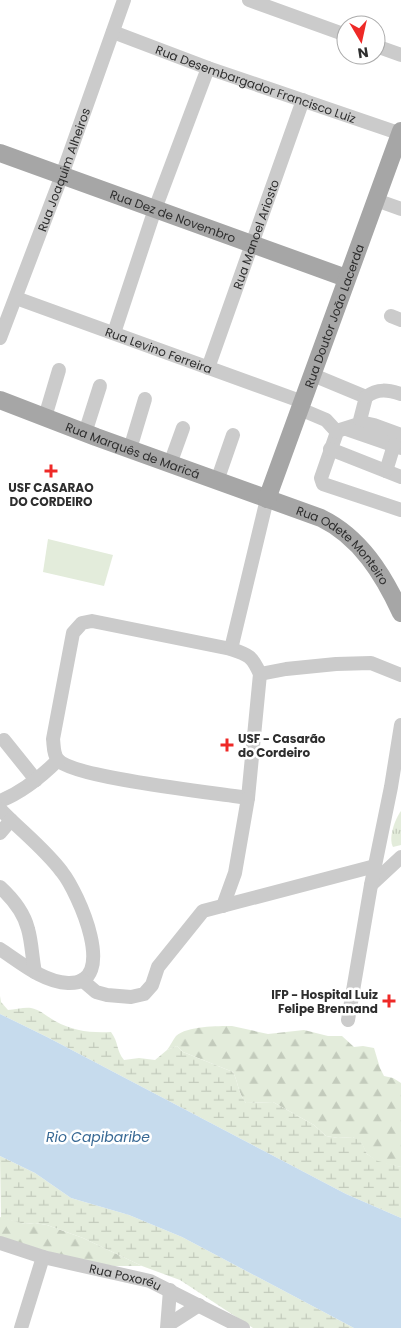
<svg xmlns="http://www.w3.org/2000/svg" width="401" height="1328" viewBox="0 0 401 1328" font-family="Poppins,sans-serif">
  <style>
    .grass { fill: #e3ecdb }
    .forest { fill: url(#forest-firs) }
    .wetland { fill: url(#wetland-marsh) }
    .park { fill: url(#park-tufts) }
    .water { fill: #c6dbed }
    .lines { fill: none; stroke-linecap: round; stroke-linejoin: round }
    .minor { stroke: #cbcbcb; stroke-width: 14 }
    .major { stroke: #a6a6a6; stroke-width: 18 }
    .poi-dot { fill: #ee2927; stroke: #fff; stroke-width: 2 }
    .labels { text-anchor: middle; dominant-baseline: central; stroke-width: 5; stroke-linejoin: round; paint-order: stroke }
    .street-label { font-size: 12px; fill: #2e2e2e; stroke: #fff }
    .poi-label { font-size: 12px; font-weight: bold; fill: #2e2e2e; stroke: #fff }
    .water-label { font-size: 14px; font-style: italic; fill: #386994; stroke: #fff }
  </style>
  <defs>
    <pattern id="forest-firs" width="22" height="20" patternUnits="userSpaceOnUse" patternTransform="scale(1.25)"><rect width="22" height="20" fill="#e3ecdb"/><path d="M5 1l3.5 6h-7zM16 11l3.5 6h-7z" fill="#c3cbbc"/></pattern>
    <pattern id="wetland-marsh" width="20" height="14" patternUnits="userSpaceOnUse" patternTransform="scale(1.25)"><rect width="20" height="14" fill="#e3ecdb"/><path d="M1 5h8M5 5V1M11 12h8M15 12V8" fill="none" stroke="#c3cbbc"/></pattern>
    <pattern id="park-tufts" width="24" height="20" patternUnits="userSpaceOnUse" patternTransform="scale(1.25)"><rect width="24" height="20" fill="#e3ecdb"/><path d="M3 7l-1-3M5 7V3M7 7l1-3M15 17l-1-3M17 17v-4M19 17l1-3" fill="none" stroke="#c3cbbc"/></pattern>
  </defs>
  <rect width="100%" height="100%" fill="#fff"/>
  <!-- grass -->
  <path class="grass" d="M48 539 113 555 104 586 43 572Z"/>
  <!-- forest -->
  <path class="forest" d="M232 1026 268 1034 304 1030 328 1036H342L354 1047 363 1046 374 1048 380 1068 384 1076 393 1078 401 1083V1167L378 1162 367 1154 361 1142 353 1137 338 1138 326 1136 314 1125 273 1102 246 1103C237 1091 239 1084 233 1072L183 1052 177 1046 167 1050C170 1046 173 1040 176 1036 187 1026 218 1026 232 1026Z
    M0 1217 25 1224 35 1223 47 1225 83 1238 142 1266H114L78 1260 0 1238Z"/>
  <!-- wetland -->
  <path class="wetland" d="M0 996 1 1002 8 1010C15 1010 24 1007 31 1008 41 1010 46 1016 55 1021 73 1031 90 1033 111 1032 119 1043 116 1050 124 1060L139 1058 155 1060 167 1050 177 1046 183 1052 233 1072C239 1084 237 1091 246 1103L273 1102 314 1125 326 1136 338 1138 353 1137 361 1141 367 1154 378 1161 401 1167V1218L346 1194 47 1037 0 1014Z
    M0 1156 35 1173 71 1198 129 1215 182 1237 354 1328H253L180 1280 142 1266 83 1238 47 1225 35 1223 25 1224 1 1218Z"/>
  <!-- park -->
  <path class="park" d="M401 811V845L393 847C388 838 395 819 401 811Z"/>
  <!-- water -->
  <path class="water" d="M0 1014 47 1037 346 1194 401 1218V1328H354L182 1237 129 1215 71 1198 35 1173 0 1156Z"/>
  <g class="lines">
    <!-- minor -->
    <g class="minor">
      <path d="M249 0 346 35"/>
      <path id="s1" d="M113 32 208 68 401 134"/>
      <path d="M376 46 401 55"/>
      <path d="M376 200 401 209"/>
      <path id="s2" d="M16 298 303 402"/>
      <path d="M391 316 401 320"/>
      <path d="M114 333 155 209 208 68"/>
      <path id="s3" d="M0 338 62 175 124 0"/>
      <path id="s4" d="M208 368 303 100"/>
      <path d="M313 375 366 397 359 424 340 430 337 432 321 478 323 484 401 510"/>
      <path d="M366 397C378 388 388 390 401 394"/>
      <path d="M300 409 326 420 337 432"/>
      <path d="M45 417 59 370"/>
      <path d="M360 422 374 425 401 435"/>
      <path d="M346 429 401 448"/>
      <path d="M85 433 100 386"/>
      <path d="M130 449 145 399"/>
      <path d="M330 449 401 477"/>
      <path d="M170 464 183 428"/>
      <path d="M386 471 394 445"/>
      <path d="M217 481 233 435"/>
      <path d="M92 621 231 649C249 655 252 656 260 674L248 798C217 793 74 778 58 760 53 754 54 746 53 739L73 633 82 623Z"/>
      <path d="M231 649 267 499"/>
      <path d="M260 674 286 669 336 664 371 663 401 675"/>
      <path d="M4 740 36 780"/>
      <path d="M0 801C23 792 41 777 58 760"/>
      <path d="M0 809C20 830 45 849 62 872 78 892 120 985 68 983 43 982 20 962 0 949"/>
      <path d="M0 833 11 820"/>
      <path d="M371 885 401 857"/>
      <path d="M0 887C12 898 24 913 28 929 32 943 32 958 35 972"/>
      <path d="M223 906 235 873 248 798"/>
      <path d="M82 980 96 992 107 995 131 997 144 994 152 985 158 967 203 911 375 866"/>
      <path d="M348 1020 371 885 391 787 401 725"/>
      <path id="s5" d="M0 1243 43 1257 150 1281 243 1328"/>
      <path d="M168 1325 199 1305"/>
      <path d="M21 1328 43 1257"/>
      <path d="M167 1328 170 1290"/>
    </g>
    <!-- major -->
    <g class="major">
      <path id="s6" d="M0 153 346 278"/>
      <path id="s7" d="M0 400 96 437 321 518C360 537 383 574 401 613"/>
      <path id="s8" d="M267 499 401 131"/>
    </g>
  </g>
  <!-- markers -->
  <g class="poi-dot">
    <path d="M48.5 463.5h5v5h5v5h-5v5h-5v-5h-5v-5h5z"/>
    <path d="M224.5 737.5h5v5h5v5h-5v5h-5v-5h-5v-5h5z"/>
    <path d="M386.5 993.5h5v5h5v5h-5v5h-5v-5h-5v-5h5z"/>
  </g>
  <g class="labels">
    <!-- street labels -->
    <g class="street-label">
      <text stroke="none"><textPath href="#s1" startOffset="152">Rua Desembargador Francisco Luiz</textPath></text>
      <text stroke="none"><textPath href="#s3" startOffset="180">Rua Joaquim Alheiros</textPath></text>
      <text stroke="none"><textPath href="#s6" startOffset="184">Rua Dez de Novembro</textPath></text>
      <text stroke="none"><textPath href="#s4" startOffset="142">Rua Manoel Ariosto</textPath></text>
      <text stroke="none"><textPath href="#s8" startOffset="195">Rua Doutor João Lacerda</textPath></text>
      <text stroke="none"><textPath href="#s2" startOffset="152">Rua Levino Ferreira</textPath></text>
      <text stroke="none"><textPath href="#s7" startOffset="142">Rua Marquês de Maricá</textPath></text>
      <text stroke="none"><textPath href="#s7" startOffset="376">Rua Odete Monteiro</textPath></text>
      <text stroke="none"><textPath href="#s5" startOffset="130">Rua Poxoréu</textPath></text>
    </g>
    <!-- poi labels -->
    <g class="poi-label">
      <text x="51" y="487">USF CASARAO<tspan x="51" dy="14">DO CORDEIRO</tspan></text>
      <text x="238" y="738" text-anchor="start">USF - Casarão<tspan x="238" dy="14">do Cordeiro</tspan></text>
      <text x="378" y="994" text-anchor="end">IFP - Hospital Luiz<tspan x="378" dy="14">Felipe Brennand</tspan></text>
    </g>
    <!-- water labels -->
    <g class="water-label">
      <text x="98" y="1137">Rio Capibaribe</text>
    </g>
  </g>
  <!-- north arrow -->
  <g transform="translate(361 40) rotate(171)"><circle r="24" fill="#ffffff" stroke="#ababab"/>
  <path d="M0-4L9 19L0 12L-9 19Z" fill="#ee2927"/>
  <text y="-8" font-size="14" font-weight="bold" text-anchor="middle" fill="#2e2e2e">N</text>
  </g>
</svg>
